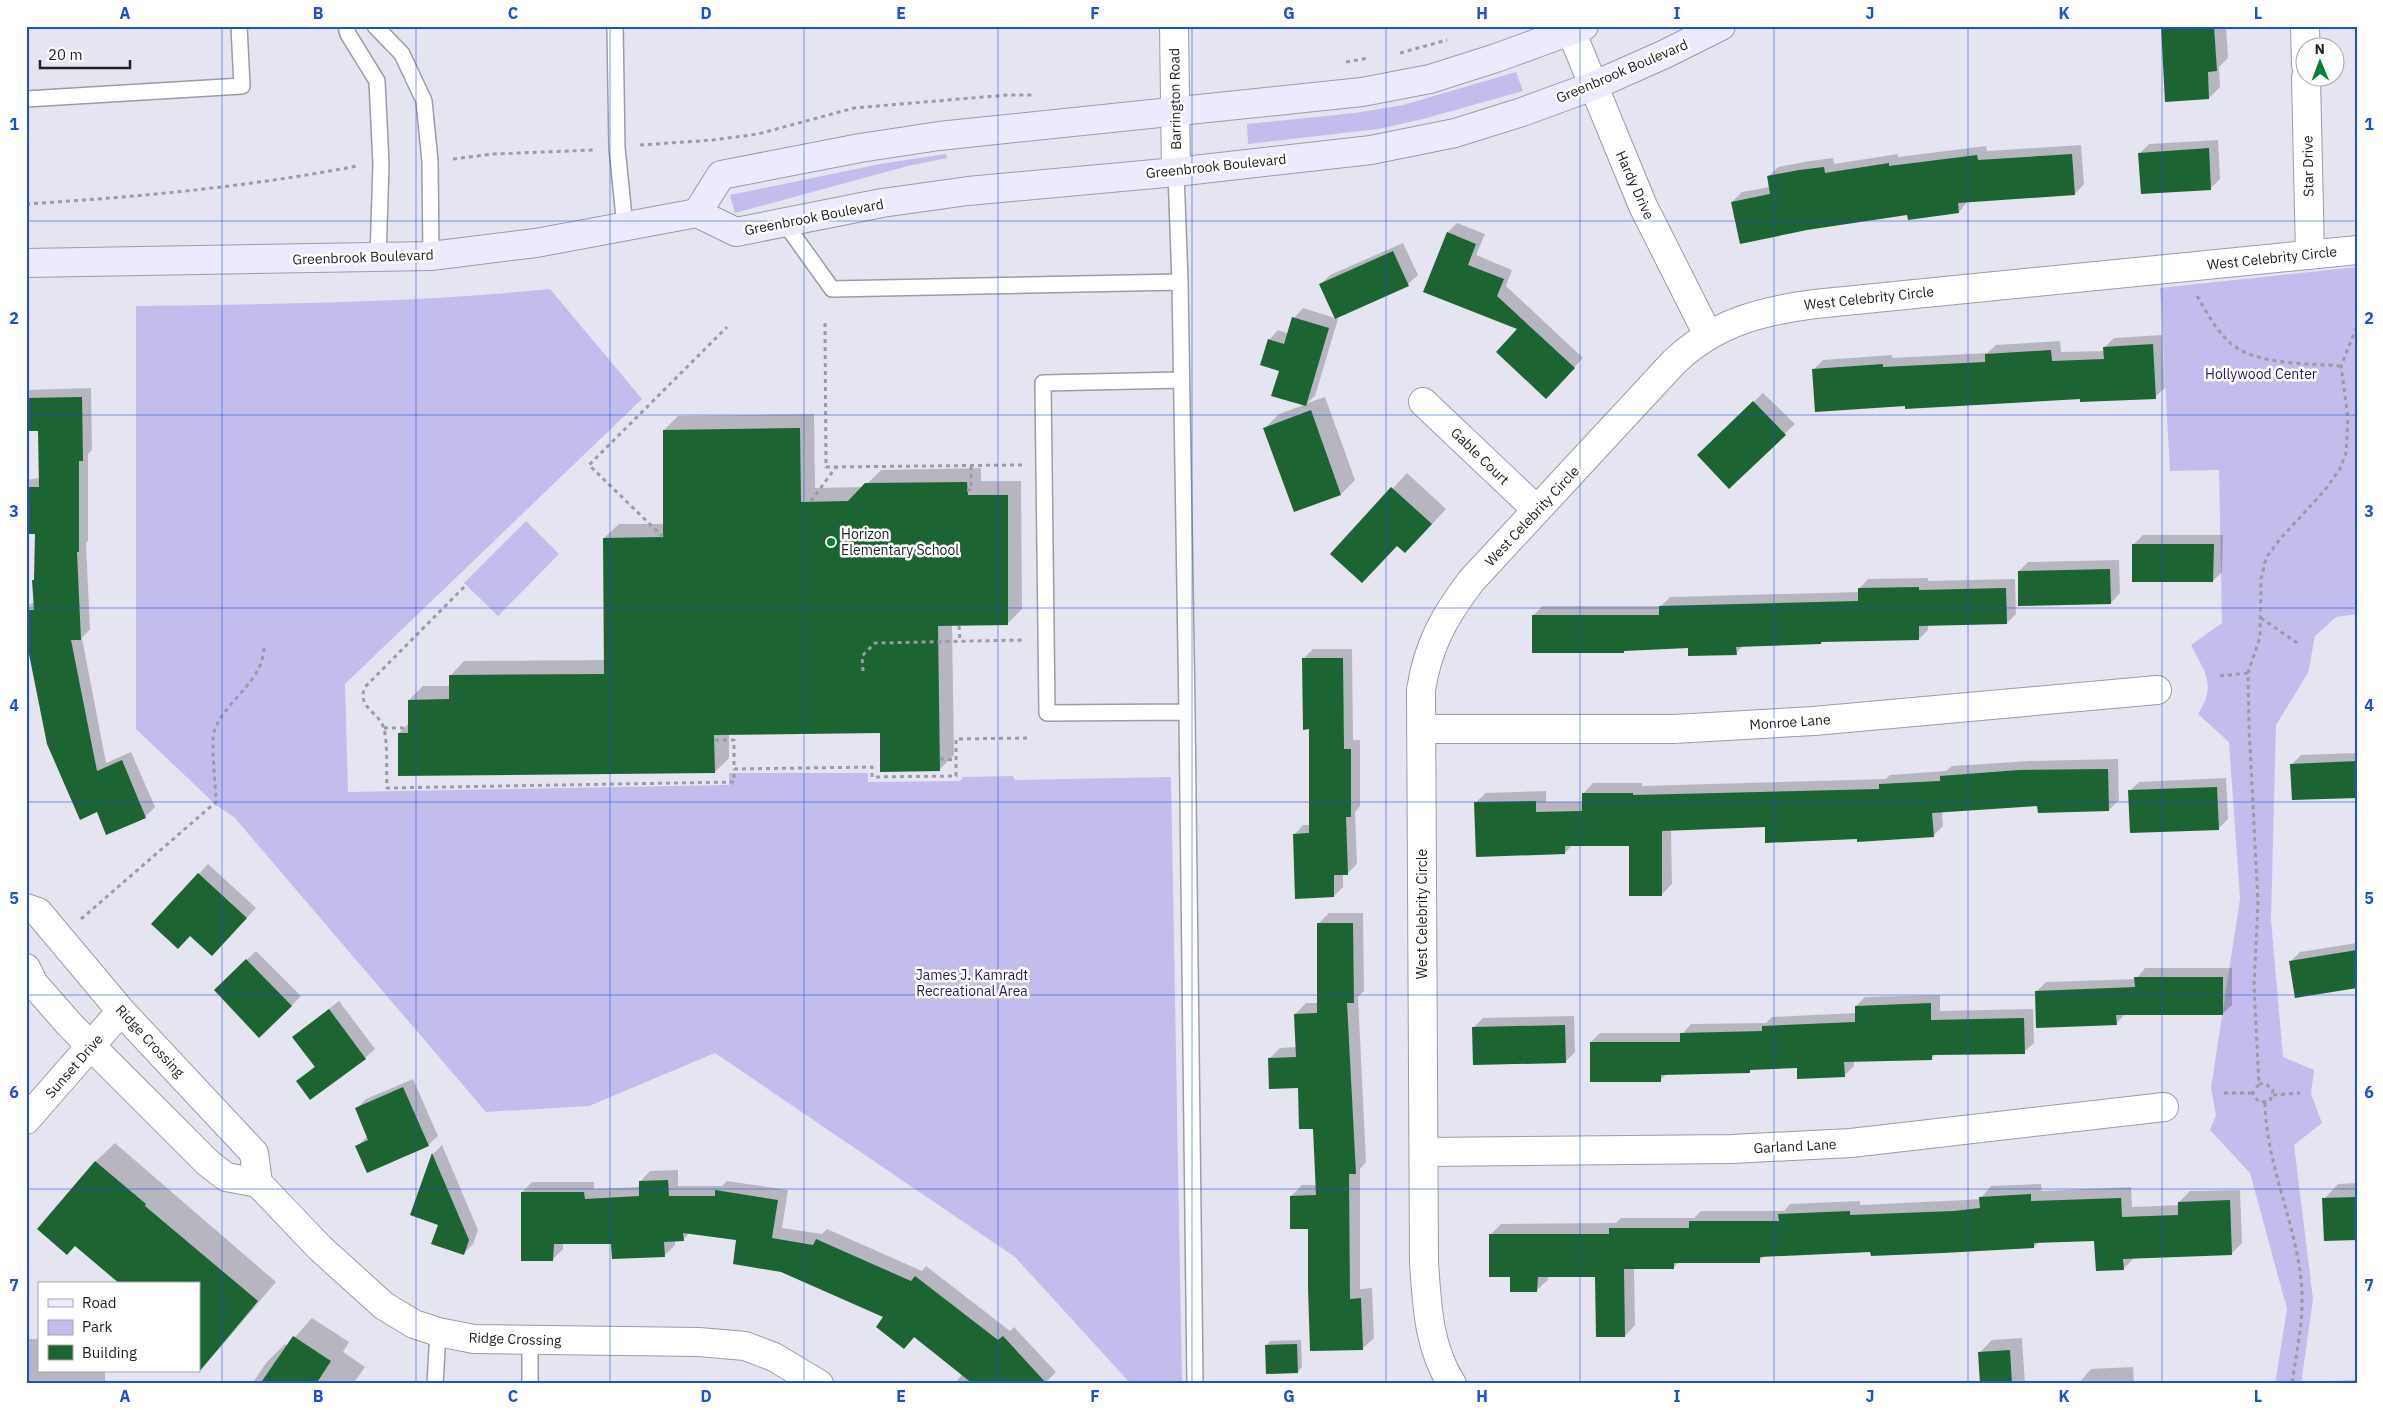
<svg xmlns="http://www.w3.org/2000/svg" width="2383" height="1410" viewBox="0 0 2383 1410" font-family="'IBM Plex Sans',sans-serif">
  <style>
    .green { fill: #c2bdec }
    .shadow { fill: #0003 }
    .building { fill: #1c6432 }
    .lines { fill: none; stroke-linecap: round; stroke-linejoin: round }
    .service-casing { stroke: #9c9ba8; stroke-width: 18 }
    .minor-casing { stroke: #9c9ba8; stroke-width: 30 }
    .secondary-casing { stroke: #9c9ba8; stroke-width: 30 }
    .path { stroke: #9c9ba5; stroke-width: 3; stroke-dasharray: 4 4; stroke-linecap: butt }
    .service { stroke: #fff; stroke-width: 15 }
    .minor { stroke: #fff; stroke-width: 28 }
    .secondary { stroke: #eceafc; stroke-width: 28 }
    .grid { fill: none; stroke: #1d4ed8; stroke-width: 1; stroke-opacity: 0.55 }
    .poi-dot { fill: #007f38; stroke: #fff; stroke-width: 2 }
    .labels { text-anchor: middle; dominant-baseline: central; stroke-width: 5; stroke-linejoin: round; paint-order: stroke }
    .street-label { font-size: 14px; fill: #212125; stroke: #fff }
    .park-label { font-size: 14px; fill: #2f1368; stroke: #fff }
    .poi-label { font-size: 14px; fill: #212125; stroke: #fff; text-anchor: start }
    .neatline { fill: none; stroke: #1d4ed8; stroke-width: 2 }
    .grid-label { font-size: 16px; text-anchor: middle; font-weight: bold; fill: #1d4ed8 }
  </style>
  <rect width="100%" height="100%" fill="#e5e4f1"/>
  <!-- green -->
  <path class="green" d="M1516 72 1523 91 1423 119 1378 129 1248 144 1247 124 1355 113 1403 105Z
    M946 154 947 158 908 166 735 213 730 195 880 164Z
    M2357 267V614L2336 617 2315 636 2308 673 2276 725 2271 920 2283 1057 2314 1070 2311 1094 2322 1123 2294 1145 2313 1299 2301 1384H2275L2287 1309 2250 1173 2210 1130 2216 1115 2211 1088 2240 899 2229 742 2198 714C2217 684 2205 673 2191 645L2222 623 2219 470 2170 471 2160 288Z
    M550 289 642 399 345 684 348 792 729 785V773H868V782L960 781 963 777 1013 776 1015 780 1171 777 1182 1384H1131L1015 1257 715 1053 589 1106 486 1112 234 817 217 806 136 729V306C274 304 412 303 550 289Z
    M526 521 559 554 498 616 464 583Z"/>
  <!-- shadow -->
  <path class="shadow" d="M2162 26H2226L2228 58 2219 67 2220 87 2209 98Z
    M2218 140 2220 179 2211 188 2142 193 2140 153 2149 144Z
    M2081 145 2084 184 2075 194 1968 201 1959 212 1908 213 1732 202 1742 192 1770 187 1768 177 1778 167 1810 161 1833 158 1834 164 1898 154V157L1986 146 1987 151Z
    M1457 223 1485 234 1476 255 1512 270 1506 286 1583 358 1555 388 1520 329 1425 291 1448 232Z
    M1403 243 1418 275 1408 284H1321L1330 275Z
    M1303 308 1338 319 1315 396 1307 403 1325 397 1355 480 1341 494 1265 428 1279 414 1304 405 1280 370 1269 340 1278 330 1289 334 1294 318Z
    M2162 335 2165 388 2155 397 1906 404 1814 369 1823 360 1892 355V358L1987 353 1996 345 2060 341 2061 352 2105 351V347L2114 338Z
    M91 388 92 450 88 454V541L86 543 90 629 82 638 106 763 131 752 155 807 146 816 107 833 30 653H26V606L34 602 36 533H26V480L40 478V429L26 430V390Z
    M1763 393 1795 424 1729 488 1699 455Z
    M814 414 815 488 864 487 881 470 981 468V481H1021L1022 609 1008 623 952 624 954 755 939 770 881 732 729 733V758L715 772 399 733 409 723V700L423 686H450V676L464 661 605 660 604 538 619 524H665L664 430 678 416Z
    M1407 473 1446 509 1420 537 1405 552 1397 544 1332 554Z
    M2143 535H2223L2222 572 2213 581 2133 545Z
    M2119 560 2120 593 2111 603 2019 571 2028 562Z
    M1928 578V581L2015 579 2016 614 2007 623 1928 625V630L1919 639 1823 641 1821 643 1744 645 1736 653 1689 647 1533 616 1542 606H1661L1670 597 1859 592V589L1868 579Z
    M1313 649H1352L1353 740H1360V806L1355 812 1357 864 1347 874H1343V887L1334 896 1294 835 1303 825H1311V728L1303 659Z
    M2357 753V796L2292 764 2301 755Z
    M2118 759 2119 800 2109 810 2039 805 1942 811 1943 826 1933 836 1858 838 1766 826 1671 829 1672 884 1662 894 1631 845H1572L1565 853 1475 803 1486 793 1546 791V802H1583V794L1593 783H1642V786L1886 779 1890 775 1946 771 1952 766 2030 761Z
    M2226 778 2228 819 2218 829 2130 791 2139 782Z
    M208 864 256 908 222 944 153 924Z
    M1329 913H1363L1364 991 1358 997 1366 1162 1360 1169V1289L1372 1288 1374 1338 1363 1348 1310 1228 1291 1196 1302 1185H1317L1315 1128 1299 1087 1269 1059 1280 1048 1297 1047 1295 1014 1306 1003H1318V924Z
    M2357 943V987L2291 961 2300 952Z
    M256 951 301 996 291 1006 215 990Z
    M2145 968H2232V1005L2222 1014H2125L2116 1024 2036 992 2046 982 2136 979Z
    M1940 995V1011L2033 1009 2034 1043 2024 1052 1936 1054 1932 1058 1854 1061V1066L1844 1076 1798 1067 1752 1068 1749 1072 1667 1074 1660 1080 1591 1042 1600 1033H1683L1691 1024 1766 1023 1772 1017 1856 1013V1006L1865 997Z
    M339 1001 375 1049 365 1058 298 1081 315 1066 294 1037Z
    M1574 1016 1575 1052 1566 1061 1473 1028 1483 1018Z
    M413 1079 438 1136 428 1145 357 1146 368 1136 356 1109 366 1099Z
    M115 1143 276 1282 219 1349 201 1368 199 1366V1284L75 1245 39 1229 96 1161Z
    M442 1145 478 1230 473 1244 464 1253 439 1224 412 1215 433 1154Z
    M678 1170V1186H722L727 1181 788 1190 782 1228 822 1234 827 1229 922 1271 926 1266 1010 1331 1014 1327 1056 1372 1044 1384H954L963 1374 915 1337 904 1348 885 1316 738 1239 690 1232 683 1240H675V1245L665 1255 613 1243H563V1249L553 1259 522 1192 532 1182H594V1189L640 1187V1182L650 1171Z
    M2357 1183V1239L2324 1199 2338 1184Z
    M2041 1184 2042 1191 2131 1187 2132 1207 2179 1205V1202L2190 1191 2240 1190 2242 1243 2231 1254 2134 1258 2123 1269 2096 1239 2040 1241 2034 1247 1765 1255 1759 1261 1679 1262 1673 1268H1634L1635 1325 1625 1336 1596 1276H1548V1280L1537 1290 1511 1276 1490 1235 1501 1224 1616 1223 1621 1218H1694L1701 1211H1784L1790 1204 1860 1201V1205L1966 1200 1980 1199 1991 1186Z
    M312 1318 349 1342 343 1352 365 1367 353 1384H252L266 1363 285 1344 287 1346Z
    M39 1336V1371H105V1384H26V1339H36Z
    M2022 1338 2025 1384H1981L1979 1353 1992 1340Z
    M1301 1340 1302 1367 1298 1372 1266 1346 1270 1341Z
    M2133 1367 2134 1384H2078L2091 1369Z
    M2357 1380V1384H2329L2331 1381Z"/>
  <!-- building -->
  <path class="building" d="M2161 26H2214L2217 71 2208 72 2209 99 2165 102Z
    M2209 148 2211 190 2141 194 2138 153Z
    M2072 154 2075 195 1958 203 1959 213 1908 220 1907 215 1807 230 1740 244 1731 202 1770 194 1767 176 1799 170 1824 167 1825 173 1889 163V166L1977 155 1978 160Z
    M1447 232 1476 244 1468 265 1504 279 1497 296 1575 368 1546 399 1496 352 1517 329 1423 292Z
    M1393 251 1409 286 1335 319 1319 284Z
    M1292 317 1329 328 1306 406 1271 396 1279 371 1260 365 1268 339 1284 344Z
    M2153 344 2156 399 2080 402V399L1905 409V406L1815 412 1812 369 1883 364V367L1985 362V354L2051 350 2052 361 2104 359 2103 347Z
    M82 397 83 461H79V552H77L81 640H71L97 771 122 760 146 818 106 835 97 812 80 820 47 744 29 654H26V610H34L32 580H34L35 534H26V487H39L38 431H26V398Z
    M1753 401 1786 435 1729 489 1697 455Z
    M1311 410 1341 495 1294 512 1263 428Z
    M800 428 801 502 848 501 865 483 967 482 968 495H1008V625L938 626 940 771 880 772V733L714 735 715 773 398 776V733H408V700L449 699V675L604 674 603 538 663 537V430Z
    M1391 487 1432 524 1405 553 1397 546 1362 583 1330 554Z
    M2132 544H2214L2213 582H2132Z
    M2110 569 2111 604 2018 606V571Z
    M1919 587V590L2006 588 2007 624 1919 626V640L1821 642V644L1736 647 1737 655 1688 656V648L1624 651V653H1532V615H1659V606L1858 601V588Z
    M1302 658H1343L1344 749H1351V817H1346L1348 875H1334V897L1295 899 1293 834 1309 833V729L1303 730Z
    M2357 761V798L2292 800 2290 764Z
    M2108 769 2109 811 2038 813 2037 806 1932 813 1934 837 1857 842V839L1765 843V827L1662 831V896H1629V846H1565V854L1476 857 1474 802 1536 801V812L1582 811V793H1633V795L1879 789V784L1940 781V776L2019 770Z
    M2217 787 2219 830 2130 833 2128 790Z
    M198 873 247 918 212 956 190 936 178 949 151 924Z
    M1317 923H1353L1354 1003H1347L1356 1174H1349L1350 1299 1361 1298 1363 1350 1310 1351 1308 1288V1229H1290V1196L1316 1195 1313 1129H1299L1298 1088 1269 1089 1268 1058 1296 1057 1294 1014 1317 1013Z
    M2357 950V988L2295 998 2289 961Z
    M246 959 292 1006 259 1038 214 990Z
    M2134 977H2223V1015H2116L2117 1025 2036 1028 2035 991 2135 987Z
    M1931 1003V1020L2024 1018 2025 1054 1932 1055V1060L1844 1062 1845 1077 1797 1079V1068L1750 1070V1073L1661 1075V1082H1590V1042H1680V1033L1762 1031V1026L1855 1022V1006Z
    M329 1009 366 1059 310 1100 296 1081 315 1067 292 1037Z
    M1565 1025 1566 1063 1473 1065 1472 1027Z
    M403 1087 429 1146 367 1173 355 1146 368 1140 355 1108Z
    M432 1153 469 1240 464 1255 431 1244 438 1225 410 1215Z
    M95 1161 146 1204 145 1206 258 1301 199 1372V1284H120L75 1246 67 1255 37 1229Z
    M668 1180 669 1196H715V1190L778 1200 772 1238 813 1245 816 1239 911 1281 915 1276 998 1340 1003 1336 1047 1384H973L914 1337 904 1349 876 1327 883 1317 781 1272 733 1264 736 1240 683 1233 684 1241 664 1242 665 1257 612 1259 611 1244H554L553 1261H521V1192H584L585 1199 639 1196V1181Z
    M2031 1194V1201L2121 1198 2122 1217 2178 1215V1202L2230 1200 2232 1255 2123 1259 2124 1270 2096 1271 2094 1241 2034 1243V1248L1943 1253 1871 1256 1870 1252 1760 1257V1263H1674V1269H1624L1625 1337H1596L1595 1277H1538L1537 1292H1510V1277H1489V1234H1609V1228H1689V1221H1779L1778 1214 1850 1211V1215L1954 1211 1980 1208 1979 1197Z
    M2357 1197V1240L2324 1241 2322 1198Z
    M293 1336 331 1361 316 1384H260Z
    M1297 1344 1298 1373 1266 1374 1265 1345Z
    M2010 1350 2012 1384H1980L1978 1352Z"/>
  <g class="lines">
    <defs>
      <path id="service" d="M346 26 348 34 377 81 381 164 378 258
        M375 26 402 54 424 101 430 161 431 256
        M615 26 617 148 625 227
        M26 99 242 86 239 26
        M1176 172 1180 282 1187 712 1047 713 1043 383 1181 380
        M784 222 832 289 1180 282
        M1187 712 1195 1384
        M530 1340V1384
        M435 1384 438 1332"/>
      <path id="minor" d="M1174 26 1176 172
        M2305 26 2306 65
        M1571 31 1643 206 1708 335
        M2306 78 2310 255
        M1423 402 1537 510
        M1421 729H1674L1814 721 2157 690
        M26 908 38 912 121 1011 254 1153 258 1183
        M26 968 34 984 69 1024 208 1163 226 1177 258 1183 320 1248 384 1306 414 1324 438 1332 474 1339 699 1342 745 1346 774 1357 819 1384
        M26 1120 121 1011
        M1424 1152 1732 1149 1851 1143 2164 1107
        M1452 1384C1428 1347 1427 1304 1424 1262L1421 690C1428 645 1444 617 1471 581L1674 362C1715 323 1760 311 1815 304L2357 250"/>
      <path id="secondary" d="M697 213 721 175 860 148 939 136 1362 92 1430 79 1496 58 1584 26
        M26 263 431 256 536 243 697 213 736 232 882 203 968 191 1176 172 1371 150 1455 133 1522 112 1593 86 1665 54 1721 26"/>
    </defs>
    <!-- service casing -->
    <use href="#service" class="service-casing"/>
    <!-- minor casing -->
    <use href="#minor" class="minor-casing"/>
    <!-- secondary casing -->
    <use href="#secondary" class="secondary-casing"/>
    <!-- path -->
    <path class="path" d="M1400 53 1447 40
      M1346 62 1369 58
      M640 145 713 140 758 134 854 108 1007 95H1032
      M453 159 493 154 594 150
      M26 204C137 197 248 187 357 166
      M2197 296C2206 311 2215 328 2227 340 2252 366 2308 363 2341 366
      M825 323 826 467 1022 465
      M967 490H971V466
      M811 501 836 467
      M663 537 589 465 727 327
      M464 587 365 687C356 708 380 712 384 729 388 743 386 772 387 788L734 782V769
      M2261 618 2300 645
      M959 626 960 642
      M863 671 862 656 875 643 1024 640
      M2220 676 2248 673
      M384 728H408
      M715 740H734V769L872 767V777L956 776V739L1027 738
      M940 759 956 760
      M81 919 216 802C216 787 210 740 215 729 227 699 263 682 264 647
      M2259 1084 2265 1083 2273 1090 2270 1101 2260 1102 2255 1098 2253 1093 2259 1084 2254 986 2258 903 2249 727 2248 673 2260 637 2261 579 2266 558 2280 539 2325 490 2340 469 2346 453 2348 418 2341 366 2357 326
      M2224 1093H2253
      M2273 1095 2300 1093
      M2265 1103C2266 1167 2299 1228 2302 1293 2303 1324 2296 1354 2292 1384"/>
    <!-- service -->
    <use href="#service" class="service"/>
    <!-- minor -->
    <use href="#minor" class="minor"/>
    <!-- secondary -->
    <use href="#secondary" class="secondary"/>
  </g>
  <!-- grid -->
  <path class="grid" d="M222 26V1384M416 26V1384M610 26V1384M804 26V1384M998 26V1384M1192 26V1384M1386 26V1384M1580 26V1384M1774 26V1384M1968 26V1384M2162 26V1384M26 221H2357M26 415H2357M26 608H2357M26 802H2357M26 995H2357M26 1189H2357"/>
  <!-- markers -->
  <circle class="poi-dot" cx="831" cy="542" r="5"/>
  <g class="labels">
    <!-- street labels -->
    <g class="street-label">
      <text transform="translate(1622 71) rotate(-23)">Greenbrook Boulevard</text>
      <text transform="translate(1175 99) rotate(-91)">Barrington Road</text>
      <text transform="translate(1216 166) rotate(-6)">Greenbrook Boulevard</text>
      <text transform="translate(2308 166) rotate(-91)">Star Drive</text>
      <text transform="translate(1635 185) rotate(66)">Hardy Drive</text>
      <text transform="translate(814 217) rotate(-11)">Greenbrook Boulevard</text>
      <text transform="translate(363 257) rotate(-2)">Greenbrook Boulevard</text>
      <text transform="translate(2272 258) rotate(-6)">West Celebrity Circle</text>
      <text transform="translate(1869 298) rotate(-6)">West Celebrity Circle</text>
      <text transform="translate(1480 456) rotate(44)">Gable Court</text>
      <text transform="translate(1532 516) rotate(-47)">West Celebrity Circle</text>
      <text transform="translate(1790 722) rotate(-4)">Monroe Lane</text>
      <text transform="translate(1422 914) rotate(-90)">West Celebrity Circle</text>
      <text transform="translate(150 1041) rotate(47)">Ridge Crossing</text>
      <text transform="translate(74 1066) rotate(-49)">Sunset Drive</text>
      <text transform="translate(1795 1146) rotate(-3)">Garland Lane</text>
      <text transform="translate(515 1339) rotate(2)">Ridge Crossing</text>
    </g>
    <!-- park labels -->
    <g class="park-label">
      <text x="2261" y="374">Hollywood Center</text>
      <text x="972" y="975">James J. Kamradt<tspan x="972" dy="16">Recreational Area</tspan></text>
    </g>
    <!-- poi labels -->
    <g class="poi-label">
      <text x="841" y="534">Horizon<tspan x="841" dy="16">Elementary School</tspan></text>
    </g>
  </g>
  <!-- border -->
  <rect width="2383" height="1410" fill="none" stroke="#ffffff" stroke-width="55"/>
  <!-- legend -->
  <rect x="38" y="1282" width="162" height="90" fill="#ffffff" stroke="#a6a6a8"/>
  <rect x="48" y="1299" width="25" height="8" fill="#eceafc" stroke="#a6a6a8"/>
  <text x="82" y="1308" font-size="15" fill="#212125">Road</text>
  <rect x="48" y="1320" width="25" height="15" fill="#c2bdec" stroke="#a6a6a8"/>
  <text x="82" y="1332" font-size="15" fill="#212125">Park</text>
  <rect x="48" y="1345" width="25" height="15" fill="#1c6432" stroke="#a6a6a8"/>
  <text x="82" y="1358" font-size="15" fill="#212125">Building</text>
  <!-- north arrow -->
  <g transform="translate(2320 62) rotate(359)"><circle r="24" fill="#ffffff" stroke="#a6a6a8"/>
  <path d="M0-4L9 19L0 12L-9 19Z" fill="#007f38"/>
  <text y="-8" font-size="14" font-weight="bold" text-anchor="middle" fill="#212125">N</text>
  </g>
  <!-- scale -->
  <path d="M40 60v8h90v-8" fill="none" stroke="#212125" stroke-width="2.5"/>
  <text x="48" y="60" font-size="15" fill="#212125" stroke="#ffffff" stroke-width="4" paint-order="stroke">20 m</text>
  <rect x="28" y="28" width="2328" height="1354" class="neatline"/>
  <g class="grid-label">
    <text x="125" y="19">A</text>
    <text x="318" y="19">B</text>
    <text x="513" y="19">C</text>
    <text x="706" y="19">D</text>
    <text x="901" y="19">E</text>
    <text x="1095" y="19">F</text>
    <text x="1289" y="19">G</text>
    <text x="1482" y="19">H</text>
    <text x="1677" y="19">I</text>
    <text x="1870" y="19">J</text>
    <text x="2064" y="19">K</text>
    <text x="2258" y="19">L</text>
    <text x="14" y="130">1</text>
    <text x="2369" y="130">1</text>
    <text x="14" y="324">2</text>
    <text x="2369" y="324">2</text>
    <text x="14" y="517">3</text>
    <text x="2369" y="517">3</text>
    <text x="14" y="711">4</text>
    <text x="2369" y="711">4</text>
    <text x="14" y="904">5</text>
    <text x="2369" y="904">5</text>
    <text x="14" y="1098">6</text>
    <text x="2369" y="1098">6</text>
    <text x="14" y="1291">7</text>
    <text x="2369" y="1291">7</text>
    <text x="125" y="1402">A</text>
    <text x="318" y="1402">B</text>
    <text x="513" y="1402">C</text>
    <text x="706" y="1402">D</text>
    <text x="901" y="1402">E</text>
    <text x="1095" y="1402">F</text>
    <text x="1289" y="1402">G</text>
    <text x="1482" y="1402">H</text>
    <text x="1677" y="1402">I</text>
    <text x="1870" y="1402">J</text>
    <text x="2064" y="1402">K</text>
    <text x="2258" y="1402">L</text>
  </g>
</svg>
